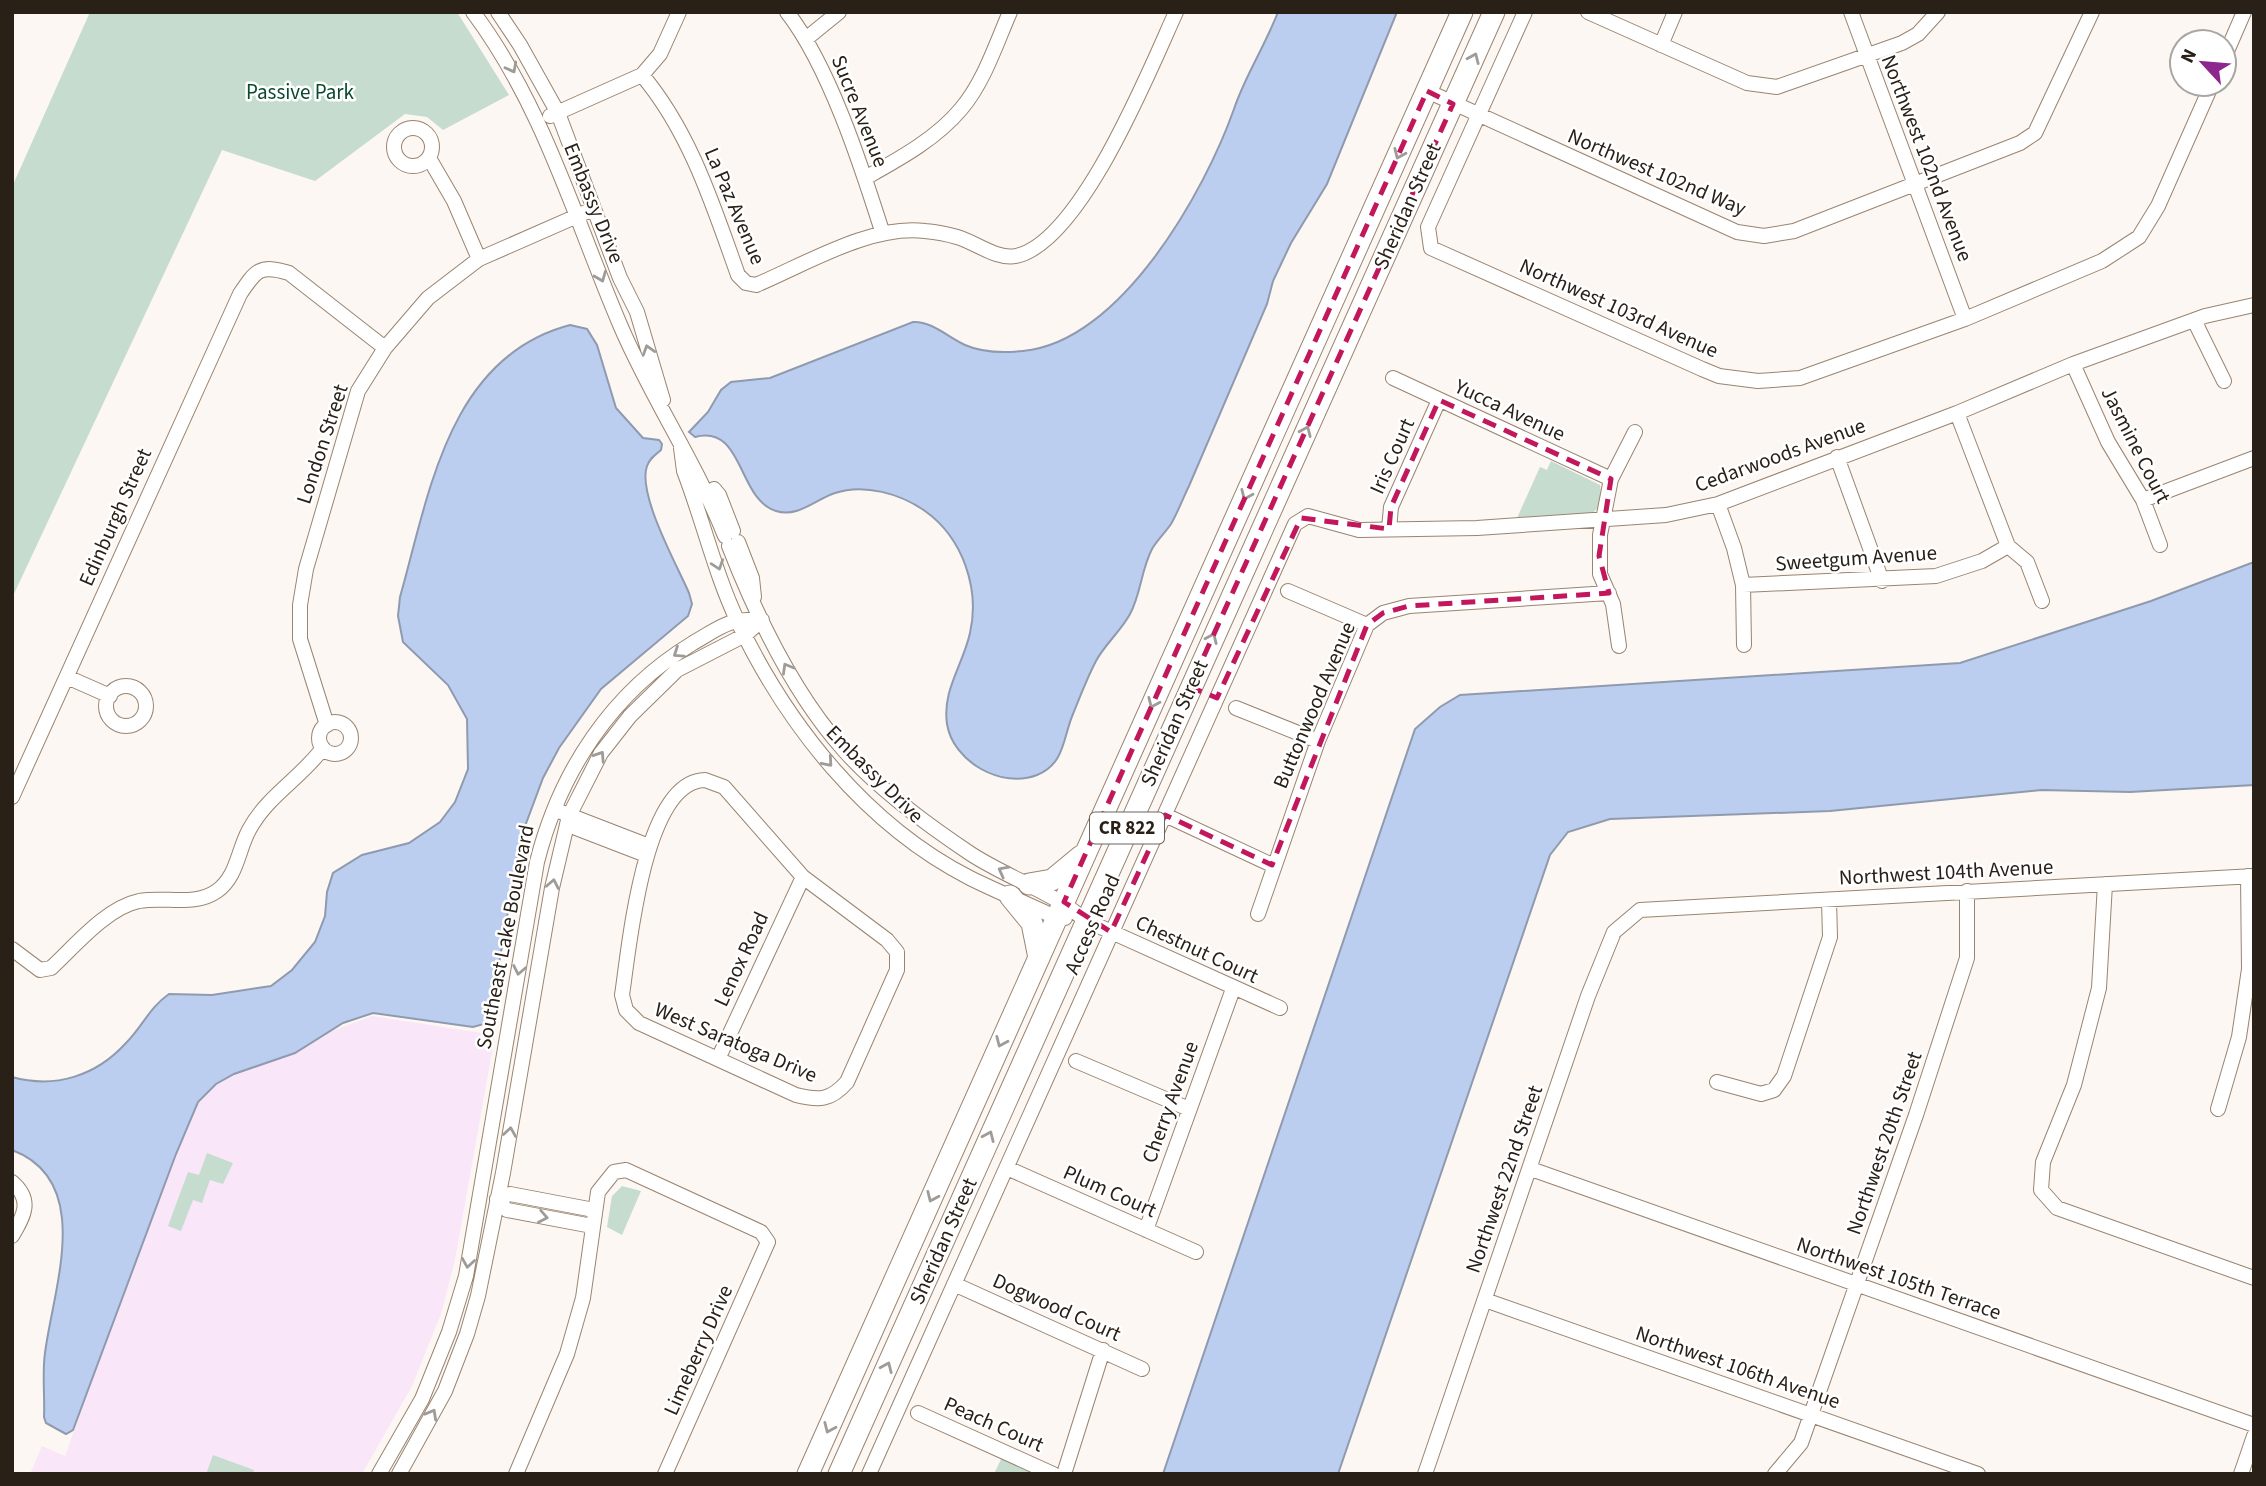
<svg xmlns="http://www.w3.org/2000/svg" width="2266" height="1486" viewBox="0 0 2266 1486" font-family="'Source Sans 3',sans-serif">
  <style>
    .education { fill: #f9e7f9 }
    .green { fill: #c6dcce }
    .water { fill: #bcceef; stroke: #909aae; stroke-width: 2 }
    .lines { fill: none; stroke-linecap: round; stroke-linejoin: round }
    .minor-casing { stroke: #998470; stroke-width: 16 }
    .primary-casing { stroke: #998470; stroke-width: 23 }
    .minor { stroke: #fff; stroke-width: 14 }
    .primary { stroke: #fff; stroke-width: 21 }
    .oneway { stroke: #9f9b97 }
    .marked { fill: none; stroke: #c2185b; stroke-width: 5; stroke-dasharray: 14 9; stroke-linejoin: round }
    .labels { text-anchor: middle; dominant-baseline: central; stroke-width: 5; stroke-linejoin: round; paint-order: stroke }
    .shield { fill: #fff; stroke: #69645d; stroke-width: 2 }
    .shield-label { font-size: 19px; font-weight: bold; fill: #292118 }
    .park-label { font-size: 21px; fill: #0b4b2d; stroke: #fff }
    .street-label { font-size: 21px; fill: #292118; stroke: #fff }
  </style>
  <rect width="100%" height="100%" fill="#fcf7f2"/>
  <!-- education -->
  <path class="education" d="M372 1016 495 1035 455 1260 441 1314 412 1386 362 1474H30L42 1446 65 1456 171 1157 202 1090 236 1067Z"/>
  <!-- green -->
  <path class="green" d="M90 12H457L509 95 443 130 427 117 405 114 315 181 222 150 12 598V187Z
    M1551 461 1600 485C1602 497 1602 507 1591 514L1517 518 1540 467 1547 470Z
    M207 1153 233 1163 223 1184 210 1180 202 1203 193 1200 181 1231 168 1226 188 1172 199 1175Z
    M622 1186 641 1191 622 1235 607 1227 612 1196Z
    M213 1455 254 1470 253 1474H206Z
    M1002 1457 1038 1474H994Z"/>
  <!-- water -->
  <path class="water" d="M1278 12H1397L1327 184 1291 243 1273 281 1267 304 1189 486C1183 498 1178 512 1171 524 1165 533 1157 540 1152 549 1141 570 1141 594 1130 614 1121 631 1105 644 1096 661 1087 678 1080 697 1073 714 1063 737 1065 764 1037 775 1002 789 953 762 947 724 942 690 963 665 970 633 980 589 963 538 925 511 901 494 864 483 835 493 816 499 798 518 776 511 737 499 744 424 695 437L689 432 708 412 721 390 731 382 770 378 913 322C932 321 949 338 965 345 983 353 1003 353 1023 351 1121 342 1205 191 1234 109 1245 76 1265 46 1278 12Z
    M570 325 587 329 597 345 616 408 643 438 659 440 662 444 661 450C655 455 650 458 647 466 637 494 677 565 689 593L692 604 688 616 601 689 559 748 543 778 521 837 490 1015 484 1024 473 1027 373 1013 343 1023 295 1053 234 1074 216 1084 198 1102 176 1154 73 1430 66 1434 46 1423 44 1417C45 1396 42 1374 45 1353 53 1289 95 1181 12 1150V1077C55 1089 96 1076 126 1043 142 1027 150 1007 169 994L212 995 271 986 292 970 315 942 325 916 327 892 333 873 362 855 409 843 440 822 455 802 468 769 467 719 448 685 403 642 398 616 400 597C429 495 448 357 570 325Z
    M2254 562V785L2130 792 2041 790 1830 811 1610 819 1568 832 1550 855 1338 1474H1163L1415 729 1440 707 1460 695 1960 663 2151 601Z"/>
  <g class="lines">
    <defs>
      <path id="minor" d="M473 12C544 107 575 220 621 327 652 399 696 463 725 536
        M498 12 520 45 558 113 620 278 637 312 663 400
        M787 12C829 66 861 165 882 231
        M1525 12 1428 227 1431 248 1702 369 1719 376 1758 381 1800 378 1965 319 2102 261 2139 237 2158 206 2212 84
        M1588 12 1747 83 1777 87 1902 43 1918 34 1938 12
        M1851 12 1965 319
        M807 38 839 12
        M1661 45 1675 12
        M2224 58 2244 12
        M642 75C690 132 713 205 738 275L746 283 756 285C806 264 871 224 925 231 935 232 947 234 957 237 975 242 997 260 1016 256 1081 242 1150 69 1176 12
        M1427 91 1737 232 1764 236 1794 231 2020 143 2035 133 2092 12
        M550 116 642 75 660 54 679 12
        M394 147a19 19 0 1 1 38 0a19 19 0 1 1-38 0Z
        M429 158 454 201 479 259
        M865 178C899 159 936 139 961 109 984 82 996 44 1010 12
        M2194 320 2224 381
        M2073 364 2108 442 2143 500 2160 545
        M1393 378 1611 479
        M1957 413 2008 546 2027 562 2042 601
        M681 448 684 471C703 520 715 574 738 622 787 725 866 825 970 878 998 892 1028 904 1057 918H1065
        M1837 457 1882 581
        M714 489 719 495 733 531
        M2143 500 2254 458
        M1718 504 1734 548 1743 585 1744 645
        M1389 529 1391 507 1439 400
        M738 542 752 578 754 597
        M729 546C756 615 794 694 843 749 878 789 926 824 971 854 1008 878 1051 891 1085 920L1280 1008
        M1743 585 1936 576 1982 561 2008 546
        M1288 591 1367 625
        M1619 646 1613 604 1600 574V535L1611 479 1635 432
        M67 677 110 696
        M106 706a20 20 0 1 1 40 0a20 20 0 1 1-40 0Z
        M1236 708 1318 741
        M319 738a16 16 0 1 1 32 0a16 16 0 1 1-32 0Z
        M327 725 300 639V605L306 569 358 391 385 348 428 298 479 259 593 209
        M705 780 724 787 803 877 887 940 897 952V970L847 1082C831 1100 820 1101 796 1095L639 1023 626 1010 622 995C629 950 643 781 705 780Z
        M12 797 240 294C256 270 260 264 289 273L385 348
        M561 812 649 846
        M1165 815 1272 865
        M569 816 576 828 646 855
        M2105 884 2099 988 2074 1085 2043 1162 2041 1190 2057 1208 2254 1278
        M1258 914 1318 741 1367 625 1383 613 1409 606 1609 593
        M12 949 40 970 51 968C75 946 106 908 139 901 166 896 194 907 217 891 237 877 238 850 249 830 268 795 300 779 323 748
        M718 1059 803 877
        M1076 1061 1189 1109
        M1717 1082 1761 1094 1774 1090 1784 1076 1830 937 1829 900
        M2218 1109 2239 1037 2249 969 2248 876
        M1007 1168 1196 1252
        M1531 1169 2254 1425
        M12 1182C33 1200 24 1216 12 1236
        M497 1199 507 1210 592 1226
        M497 1199 510 1194 594 1210
        M1146 1230 1233 989
        M954 1284 1142 1369
        M1485 1300 1978 1474
        M918 1413 1053 1474
        M379 1474 422 1399 449 1332 466 1276 537 862C560 771 612 692 693 643 721 627 728 618 762 620
        M399 1474 445 1391 467 1334 478 1296 503 1173 552 888 569 816 601 753 630 716 677 670 745 635 762 620
        M516 1474 567 1354 583 1298 598 1192 614 1172 626 1170 761 1232 768 1242 665 1474
        M869 1474 1295 524 1308 516 1359 530 1477 528 1666 515 1718 504 1957 413 2073 364 2205 316 2254 305
        M1064 1474 1103 1350
        M1425 1474 1588 996 1614 932 1640 910 2254 876
        M1775 1474 1801 1443 1916 1115 1967 958V891
        M2241 1474 2254 1436"/>
      <path id="primary" d="M1029 884 1052 880 1081 856
        M1010 896 1032 923 1039 958
        M808 1474 1462 12
        M839 1474 1494 12"/>
    </defs>
    <!-- minor casing -->
    <use href="#minor" class="minor-casing"/>
    <!-- primary casing -->
    <use href="#primary" class="primary-casing"/>
    <!-- minor -->
    <use href="#minor" class="minor"/>
    <!-- primary -->
    <use href="#primary" class="primary"/>
  </g>
  <!-- one-way arrows -->
  <defs><path id="oneway-chevron" d="M-2-3.5L2.5 0L-2 3.5" fill="none" stroke-width="1.6" stroke-linecap="round" stroke-linejoin="round" transform="scale(1.75)"/></defs>
  <g class="oneway">
    <use href="#oneway-chevron" transform="translate(1474 58) rotate(-66)"/>
    <use href="#oneway-chevron" transform="translate(512 68) rotate(62)"/>
    <use href="#oneway-chevron" transform="translate(1399 154) rotate(114)"/>
    <use href="#oneway-chevron" transform="translate(601 277) rotate(68)"/>
    <use href="#oneway-chevron" transform="translate(648 350) rotate(-107)"/>
    <use href="#oneway-chevron" transform="translate(1306 431) rotate(-66)"/>
    <use href="#oneway-chevron" transform="translate(1246 495) rotate(114)"/>
    <use href="#oneway-chevron" transform="translate(718 565) rotate(71)"/>
    <use href="#oneway-chevron" transform="translate(1212 638) rotate(-66)"/>
    <use href="#oneway-chevron" transform="translate(678 653) rotate(146)"/>
    <use href="#oneway-chevron" transform="translate(787 668) rotate(-120)"/>
    <use href="#oneway-chevron" transform="translate(1153 703) rotate(114)"/>
    <use href="#oneway-chevron" transform="translate(600 756) rotate(-57)"/>
    <use href="#oneway-chevron" transform="translate(828 762) rotate(49)"/>
    <use href="#oneway-chevron" transform="translate(1003 871) rotate(-152)"/>
    <use href="#oneway-chevron" transform="translate(553 884) rotate(-79)"/>
    <use href="#oneway-chevron" transform="translate(519 970) rotate(101)"/>
    <use href="#oneway-chevron" transform="translate(1001 1042) rotate(114)"/>
    <use href="#oneway-chevron" transform="translate(510 1132) rotate(-81)"/>
    <use href="#oneway-chevron" transform="translate(989 1136) rotate(-66)"/>
    <use href="#oneway-chevron" transform="translate(932 1197) rotate(114)"/>
    <use href="#oneway-chevron" transform="translate(543 1217) rotate(11)"/>
    <use href="#oneway-chevron" transform="translate(468 1263) rotate(99)"/>
    <use href="#oneway-chevron" transform="translate(887 1367) rotate(-66)"/>
    <use href="#oneway-chevron" transform="translate(432 1414) rotate(-61)"/>
    <use href="#oneway-chevron" transform="translate(829 1428) rotate(114)"/>
  </g>
  <!-- marked area -->
  <path class="marked" d="M1427 91 1453 104 1190 687 1217 698 1301 518 1389 529 1391 507 1439 400 1611 479 1599 556 1609 593 1409 606 1383 613 1367 625 1272 865 1165 815 1111 932 1064 902Z"/>
  <g class="labels">
    <!-- shield labels -->
    <rect class="shield" x="1090" y="812.5" width="74" height="31" rx="5"/>
    <g class="shield-label">
      <text x="1127" y="828">CR 822</text>
    </g>
    <!-- park labels -->
    <g class="park-label">
      <text x="300" y="92">Passive Park</text>
    </g>
    <!-- street labels -->
    <g class="street-label">
      <text transform="translate(860 111) rotate(68)">Sucre Avenue</text>
      <text transform="translate(1927 158) rotate(69)">Northwest 102nd Avenue</text>
      <text transform="translate(1657 172) rotate(23)">Northwest 102nd Way</text>
      <text transform="translate(594 203) rotate(68)">Embassy Drive</text>
      <text transform="translate(735 206) rotate(67)">La Paz Avenue</text>
      <text transform="translate(1407 206) rotate(-66)">Sheridan Street</text>
      <text transform="translate(1619 308) rotate(24)">Northwest 103rd Avenue</text>
      <text transform="translate(1510 410) rotate(25)">Yucca Avenue</text>
      <text transform="translate(322 444) rotate(-72)">London Street</text>
      <text transform="translate(2136 445) rotate(63)">Jasmine Court</text>
      <text transform="translate(1780 455) rotate(-20)">Cedarwoods Avenue</text>
      <text transform="translate(1392 456) rotate(-66)">Iris Court</text>
      <text transform="translate(115 517) rotate(-66)">Edinburgh Street</text>
      <text transform="translate(1856 558) rotate(-4)">Sweetgum Avenue</text>
      <text transform="translate(1314 705) rotate(-67)">Buttonwood Avenue</text>
      <text transform="translate(1174 723) rotate(-66)">Sheridan Street</text>
      <text transform="translate(875 774) rotate(45)">Embassy Drive</text>
      <text transform="translate(1946 872) rotate(-3)">Northwest 104th Avenue</text>
      <text transform="translate(1092 924) rotate(-66)">Access Road</text>
      <text transform="translate(505 937) rotate(-79)">Southeast Lake Boulevard</text>
      <text transform="translate(1197 949) rotate(25)">Chestnut Court</text>
      <text transform="translate(741 959) rotate(-65)">Lenox Road</text>
      <text transform="translate(736 1042) rotate(23)">West Saratoga Drive</text>
      <text transform="translate(1170 1102) rotate(-70)">Cherry Avenue</text>
      <text transform="translate(1884 1143) rotate(-71)">Northwest 20th Street</text>
      <text transform="translate(1504 1179) rotate(-71)">Northwest 22nd Street</text>
      <text transform="translate(1110 1191) rotate(24)">Plum Court</text>
      <text transform="translate(943 1241) rotate(-66)">Sheridan Street</text>
      <text transform="translate(1899 1278) rotate(19)">Northwest 105th Terrace</text>
      <text transform="translate(1057 1307) rotate(24)">Dogwood Court</text>
      <text transform="translate(698 1350) rotate(-66)">Limeberry Drive</text>
      <text transform="translate(1738 1367) rotate(19)">Northwest 106th Avenue</text>
      <text transform="translate(994 1424) rotate(24)">Peach Court</text>
    </g>
  </g>
  <!-- border -->
  <rect width="2266" height="1486" fill="none" stroke="#292118" stroke-width="28"/>
  <!-- north arrow -->
  <g transform="translate(2203 63) rotate(296)"><circle r="33" fill="#ffffff" stroke="#a9a6a3" stroke-width="2"/>
  <path d="M0-5L12 26L0 18L-12 26Z" fill="#8d278d"/>
  <text y="-10" font-size="19" font-weight="bold" text-anchor="middle" fill="#292118">N</text>
  </g>
</svg>
